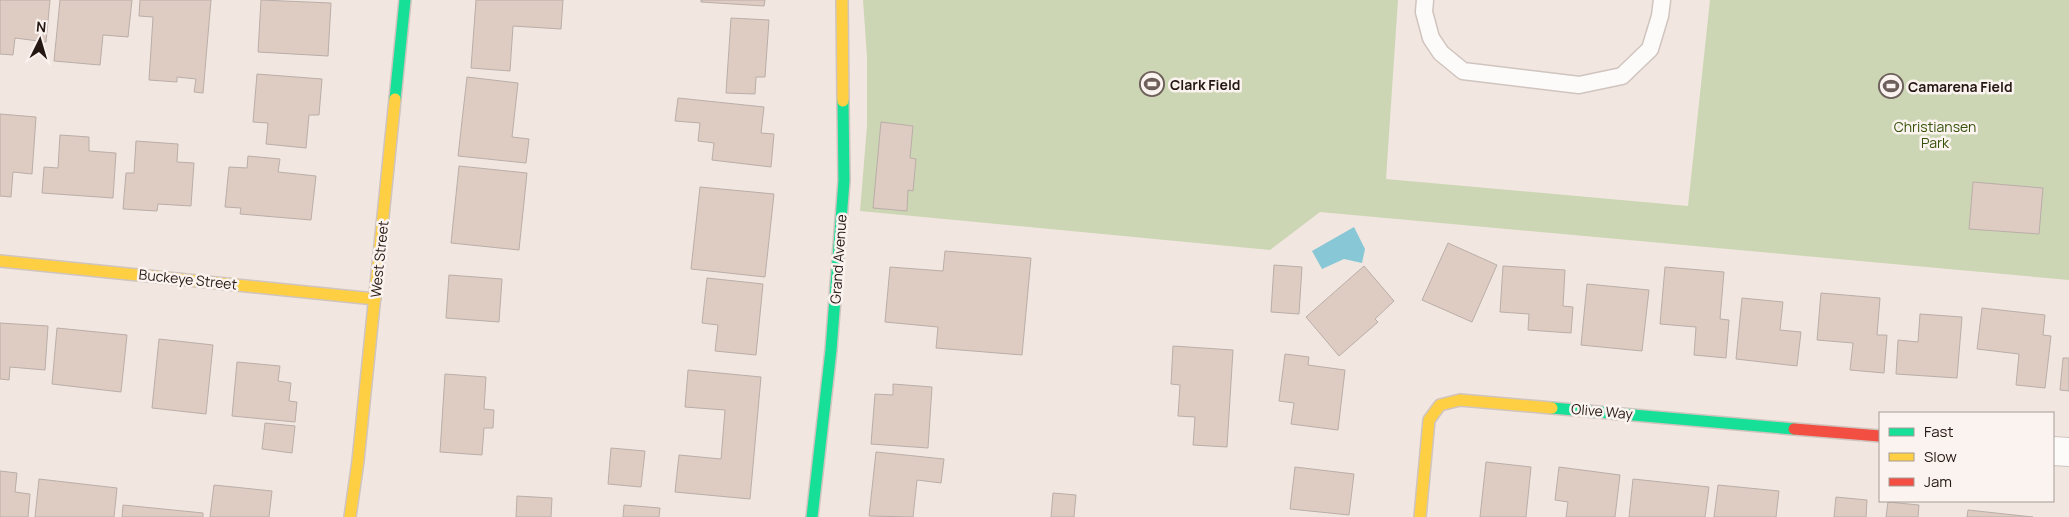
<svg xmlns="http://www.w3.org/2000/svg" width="2069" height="517" viewBox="0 0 2069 517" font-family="Manrope,sans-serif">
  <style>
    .green { fill: #ccd6b4 }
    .water { fill: #88c7d5 }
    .building { fill: #decbc2; stroke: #baaea8 }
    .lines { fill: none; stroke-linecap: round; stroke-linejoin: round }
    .lane-casing { stroke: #d0c4be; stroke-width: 19 }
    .street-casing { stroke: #d0c4be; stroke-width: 30 }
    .fast-casing { stroke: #d0c4be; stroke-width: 14 }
    .slow-casing { stroke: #d0c4be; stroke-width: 14 }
    .jam-casing { stroke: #d0c4be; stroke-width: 14 }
    .lane { stroke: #fdfbfa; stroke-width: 16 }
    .street { stroke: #fdfbfa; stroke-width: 28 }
    .fast { stroke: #16e098; stroke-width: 11 }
    .slow { stroke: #ffcf43; stroke-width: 11 }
    .jam { stroke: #f24e42; stroke-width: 11 }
    .labels { text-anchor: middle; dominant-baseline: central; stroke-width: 5; stroke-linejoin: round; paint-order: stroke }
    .poi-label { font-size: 14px; font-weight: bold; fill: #251712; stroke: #fbf3ef; text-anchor: start }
    .park-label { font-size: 14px; fill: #36520a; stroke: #fbf3ef }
    .street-label { font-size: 14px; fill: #251712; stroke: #fbf3ef }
  </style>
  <rect width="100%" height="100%" fill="#f2e6e0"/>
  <!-- green -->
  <path class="green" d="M863 0H1398L1386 179 1688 206 1710 0H2069V280L1320 212 1270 250 860 211 867 126V57Z"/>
  <!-- water -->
  <path class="water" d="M1354 227 1365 249 1362 263 1344 259 1322 269 1312 251Z"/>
  <!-- building -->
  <path class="building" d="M0 0H50L46 42 15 38 13 55 0 54Z
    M60 0H132L128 37 103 35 100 65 54 61Z
    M140 0H211L203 93 194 92 196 79 177 77V82L149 80 153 17 139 16Z
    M261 0 331 3 328 56 258 52Z
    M476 0H563L561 29 513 26 510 71 471 68Z
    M701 0H765L764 6 701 2Z
    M731 18 769 20 765 77H756L755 94 726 93Z
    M257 74 322 79 319 115H309L306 148 266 144 268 123 253 122Z
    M467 77 518 83 512 137 529 139 526 163 458 156Z
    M678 98 764 107 761 133 774 134 771 167 712 160 714 143 698 141 700 123 675 121Z
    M0 114 36 117 32 174 13 172 11 197 0 196Z
    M881 122 913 126 910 158 916 159 913 191 908 190 907 211 873 208Z
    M60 135 89 137V151L116 153 113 198 42 193 44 167 58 168Z
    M136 141 178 144 177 162 194 163 191 206 158 204 157 211 123 209 126 173H134Z
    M248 156 280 159 278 172 316 176 311 220 240 214 241 208 225 207 229 167 247 168Z
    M459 166 527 173 519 250 451 243Z
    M1973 182 2043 188 2039 234 1969 229Z
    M700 187 774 194 765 277 691 269Z
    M1448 243 1497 265 1472 322 1422 300Z
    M945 251 1031 258 1022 355 936 348 938 327 885 322 890 267 943 271Z
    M1274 265 1302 267 1299 314 1271 312Z
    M1364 266 1394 301 1375 319 1378 322 1339 356 1306 317Z
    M1503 266 1565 270 1563 306 1573 307 1571 333 1528 330 1529 314 1500 312Z
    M1665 267 1724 272 1720 319 1729 320 1726 358 1694 355 1696 327 1660 324Z
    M449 275 502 279 499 322 446 318Z
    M707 278 763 284 756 355 715 351 718 325 702 323Z
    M1587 284 1649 290 1642 351 1581 345Z
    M1821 293 1880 298 1877 335H1887L1884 373 1850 370 1853 343 1817 340Z
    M1742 298 1783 302 1780 330 1801 332 1797 366 1736 359Z
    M1982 308 2045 315 2043 335 2051 336 2045 388 2016 385 2019 354 1977 349Z
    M1920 314 1962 317 1957 378 1896 374 1898 340 1918 342Z
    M0 323 48 326 45 370 10 367 9 380 0 379Z
    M57 328 127 335 121 392 52 384Z
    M159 339 213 345 206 414 152 408Z
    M1173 346 1233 350 1227 447 1193 445 1195 417 1178 416 1180 385 1171 384Z
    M1285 354 1309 357 1308 365 1345 370 1338 430 1291 424 1294 403 1279 401Z
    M2063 358H2069V391L2060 390Z
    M237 362 280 366 278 381 291 383 289 401 297 402 295 422 232 416Z
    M688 370 761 377 750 499 675 492 679 455 721 459 725 410 685 407Z
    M445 374 486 377 484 409 494 410 493 428H484L482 455 440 452Z
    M893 384 932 387 928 448 871 444 875 394 893 395Z
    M265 423 295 426 292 453 262 449Z
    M611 448 645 451 641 487 608 484Z
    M876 452 944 459 941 483 917 480 913 517 869 516Z
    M1486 462 1531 467 1526 517H1480Z
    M1295 467 1354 474 1349 515 1290 509Z
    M1559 467 1620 475 1615 517H1566L1568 502 1555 500Z
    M0 471 17 473 15 492 30 494 28 517H0Z
    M39 479 117 488 114 517H35Z
    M1633 479 1709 487 1705 517H1629Z
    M214 485 272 491 269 517H210Z
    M1718 485 1779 491 1776 517H1714Z
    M1053 493 1076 495 1074 517H1051Z
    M517 496 552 498 551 517H516Z
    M1836 497 1867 500 1866 517H1834Z
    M1888 502 1919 505 1918 517H1886Z
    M123 505 203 513V517H122Z
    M624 505 660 508 659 517H623Z
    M1968 510 2033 517H1967Z"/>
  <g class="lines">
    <defs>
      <path id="lane" d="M1425 0 1424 12 1431 38 1441 53 1463 71 1579 85 1622 76 1650 49 1660 16 1662 0"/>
      <path id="street" d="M2053 451 2069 452"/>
      <path id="fast" d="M395 99 405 0
        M1552 408 1794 429
        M812 517 831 350 844 181 843 101"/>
      <path id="slow" d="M842 0 843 101
        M0 261 375 299
        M350 517 358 461 395 99
        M1420 517 1429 420 1440 405 1460 400 1552 408"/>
      <path id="jam" d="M1794 429 1880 436"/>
    </defs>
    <!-- lane casing -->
    <use href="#lane" class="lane-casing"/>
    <!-- street casing -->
    <use href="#street" class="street-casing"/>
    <!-- fast casing -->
    <use href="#fast" class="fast-casing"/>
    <!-- slow casing -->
    <use href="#slow" class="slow-casing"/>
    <!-- jam casing -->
    <use href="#jam" class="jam-casing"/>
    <!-- lane -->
    <use href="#lane" class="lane"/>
    <!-- street -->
    <use href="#street" class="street"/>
    <!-- fast -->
    <use href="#fast" class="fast"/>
    <!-- slow -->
    <use href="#slow" class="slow"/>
    <!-- jam -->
    <use href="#jam" class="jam"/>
  </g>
  <!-- icons -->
  <defs>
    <symbol id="stadium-ring" viewBox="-11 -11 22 22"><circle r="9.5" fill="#fbf3ef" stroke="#6d5f5a" stroke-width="1.5"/><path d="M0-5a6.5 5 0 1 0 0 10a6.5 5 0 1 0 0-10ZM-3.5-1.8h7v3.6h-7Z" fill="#6d5f5a"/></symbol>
  </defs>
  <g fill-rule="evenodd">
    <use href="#stadium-ring" x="1138" y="70" width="28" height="28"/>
    <use href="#stadium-ring" x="1877" y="72" width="28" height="28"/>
  </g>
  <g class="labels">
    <!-- poi labels -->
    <g class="poi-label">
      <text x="1170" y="84">Clark Field</text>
      <text x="1908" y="86">Camarena Field</text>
    </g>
    <!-- park labels -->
    <g class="park-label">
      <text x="1935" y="126">Christiansen<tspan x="1935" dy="16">Park</tspan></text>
    </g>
    <!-- street labels -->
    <g class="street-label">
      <text transform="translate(379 259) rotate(-84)">West Street</text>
      <text transform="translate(838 259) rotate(-86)">Grand Avenue</text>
      <text transform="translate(188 279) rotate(6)">Buckeye Street</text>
      <text transform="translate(1602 411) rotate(5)">Olive Way</text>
    </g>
  </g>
  <!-- legend -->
  <rect x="1879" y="412" width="175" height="90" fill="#fbf3ef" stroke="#a59b97"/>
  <rect x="1889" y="428" width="25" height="8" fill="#16e098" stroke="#a59b97"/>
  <text x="1924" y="437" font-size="15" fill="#251712">Fast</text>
  <rect x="1889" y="453" width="25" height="8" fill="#ffcf43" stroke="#a59b97"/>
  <text x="1924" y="462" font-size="15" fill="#251712">Slow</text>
  <rect x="1889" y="478" width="25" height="8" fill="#f24e42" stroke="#a59b97"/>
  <text x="1924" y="487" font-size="15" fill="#251712">Jam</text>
  <!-- north arrow -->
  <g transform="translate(40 40) rotate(5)" stroke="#fbf3ef" stroke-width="4" paint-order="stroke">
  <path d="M0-4L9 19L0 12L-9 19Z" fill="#251712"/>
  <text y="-8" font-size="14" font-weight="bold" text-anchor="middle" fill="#251712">N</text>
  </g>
</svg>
